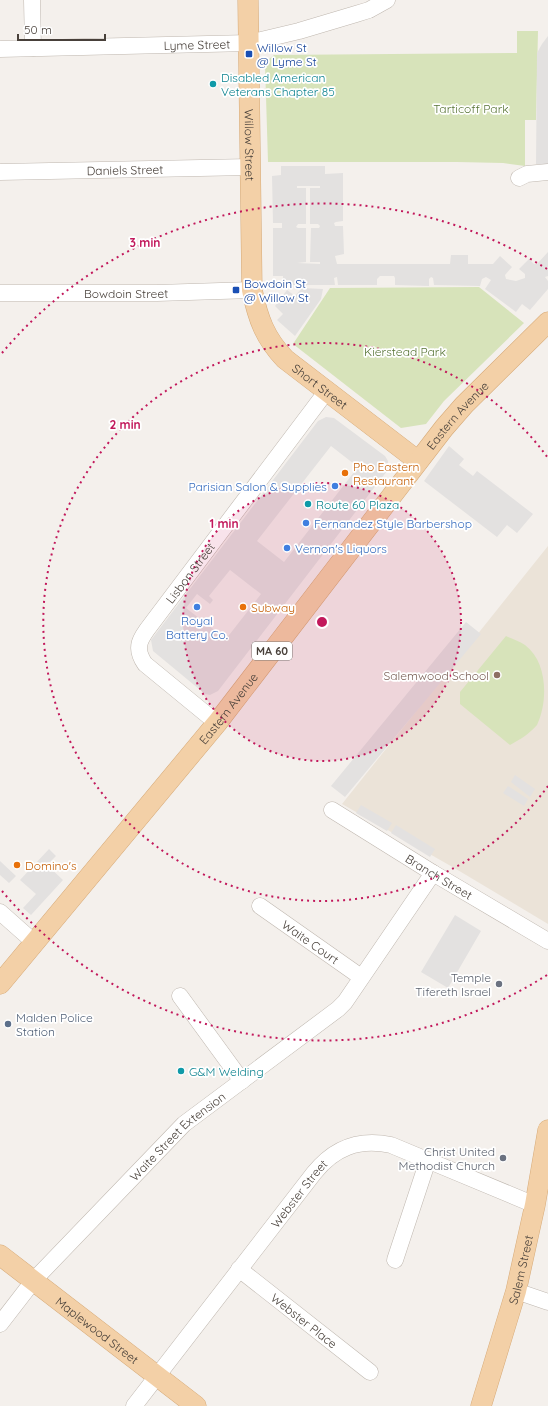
<svg xmlns="http://www.w3.org/2000/svg" width="548" height="1406" viewBox="0 0 548 1406" font-family="Quicksand,sans-serif">
  <style>
    .education { fill: #ebe3d8 }
    .green { fill: #d7e3ba }
    .parking { fill: #e3e1e0; fill-rule: evenodd }
    .lines { fill: none; stroke-linecap: round; stroke-linejoin: round }
    .minor-casing { stroke: #bfb7af; stroke-width: 17 }
    .major-casing { stroke: #d6aa78; stroke-width: 21 }
    .minor { stroke: #fff; stroke-width: 16 }
    .major { stroke: #f3d0a7; stroke-width: 20 }
    .ring { fill: none; stroke: #c2185b; stroke-width: 2; stroke-dasharray: 2 4 }
    .transit-dot { fill: #1a4fb4; stroke: #fff; stroke-width: 1.5 }
    .culture-dot { fill: #0f9aa8; stroke: #fff; stroke-width: 1.5 }
    .food-dot { fill: #e8710a; stroke: #fff; stroke-width: 1.5 }
    .shop-dot { fill: #3f7fe0; stroke: #fff; stroke-width: 1.5 }
    .education-dot { fill: #8d6e63; stroke: #fff; stroke-width: 1.5 }
    .worship-dot { fill: #6b7280; stroke: #fff; stroke-width: 1.5 }
    .service-dot { fill: #5c6f8a; stroke: #fff; stroke-width: 1.5 }
    .labels { text-anchor: middle; dominant-baseline: central; stroke-width: 3.5; stroke-linejoin: round; paint-order: stroke }
    .shield { fill: #fff; stroke: #7f7975; stroke-width: 1 }
    .shield-label { font-size: 11px; font-weight: bold; fill: #48403a }
    .street-label { font-size: 12px; fill: #48403a; stroke: #fff }
    .transit-label { font-size: 12px; fill: #164399; stroke: #fff; text-anchor: start }
    .culture-label { font-size: 12px; fill: #0d838f; stroke: #fff; text-anchor: start }
    .park-label { font-size: 12px; fill: #567334; stroke: #fff }
    .food-label { font-size: 12px; fill: #c56008; stroke: #fff; text-anchor: start }
    .shop-label { font-size: 12px; fill: #366cbe; stroke: #fff; text-anchor: start }
    .education-label { font-size: 12px; fill: #785e54; stroke: #fff; text-anchor: end }
    .worship-label { font-size: 12px; fill: #5b616d; stroke: #fff; text-anchor: end }
    .service-label { font-size: 12px; fill: #4e5e75; stroke: #fff; text-anchor: start }
    .centre { fill: #c2185b; stroke: #fff; stroke-width: 2 }
    .ring-label { font-size: 12px; text-anchor: middle; font-weight: bold; fill: #c2185b; stroke: #fff; stroke-width: 3.5; stroke-linejoin: round; paint-order: stroke }
  </style>
  <rect width="100%" height="100%" fill="#f4f0ec"/>
  <!-- education -->
  <path class="education" d="M548 546V924L456 869 342 804Z"/>
  <!-- green -->
  <path class="green" d="M517 31H538L536 120H525V166L503 163 457 162H268L265 64 269 59 274 55 517 53Z
    M479 287 524 323 444 401 426 424 401 428 293 344 330 288Z
    M506 636C512 639 520 641 525 645 548 662 548 702 537 725 529 734 521 739 510 745L460 704V692Z"/>
  <!-- parking -->
  <path class="parking" d="M548 36V164H536L537 53 542 44Z
    M281 166H325V174L343 173V221L336 222 334 223 335 226H343L344 254 335 256 337 264H450L451 255H468V264H493L500 256 512 267 505 275 506 279 516 281 525 278V274L519 269 529 259 534 264H537L548 252V276L545 277 548 281V289L530 310 522 304 516 312 485 289 491 280 486 277 482 279 480 286 434 285 433 278 431 277 429 279V286L395 285V278L394 276H380L377 279V285H338L337 277 334 278 335 285H283V276H273V228H282V223H273L272 176 281 175ZM297 186H320V188H310V224H318L320 226 319 228H311L310 262H320V264L297 263 306 262V228H298L296 227 298 224H306V188H297Z
    M302 288 323 289 321 299 295 336 277 320 283 314 275 306 287 290 295 296Z
    M326 417 334 418 385 456 388 461V466L387 471 218 691 210 695 205 694 153 651 151 640 318 421ZM331 446 358 467 284 562 257 541ZM230 570 261 594 226 639 186 608 197 594 210 604 213 600 209 596Z
    M449 446 464 459 459 465 473 476 477 471 533 514 517 533 507 525 497 537 424 481Z
    M466 622 481 634 345 797 331 786Z
    M515 775 535 789 530 797 511 782Z
    M508 786 528 799 524 806 503 793Z
    M361 805 392 823 387 831 356 813Z
    M396 825 435 849 430 857 391 833Z
    M49 849 56 856 47 865 63 880 31 915 23 908 36 894 20 880Z
    M0 861 16 876 9 883 0 875Z
    M455 915 481 931 448 988 421 972Z"/>
  <g class="lines">
    <defs>
      <g id="minor">
        <path d="M32 0 33 48"/>
        <path id="s1" d="M0 49 249 43 299 31 356 14 369 10 387 0"/>
        <path id="s2" d="M0 172 250 167"/>
        <path d="M519 178 527 174 548 172"/>
        <path id="s3" d="M0 293H157L252 290"/>
        <path id="s4" d="M217 723 145 664C133 647 141 637 152 623L326 392"/>
        <path id="s5" d="M332 810 433 873 548 941"/>
        <path id="s6" d="M260 906 361 977"/>
        <path d="M0 912 35 943"/>
        <path d="M180 996 242 1081"/>
        <path d="M395 1260 428 1160"/>
        <path id="s7" d="M239 1269 370 1372"/>
        <path d="M516 1291 548 1302"/>
        <path id="s8" d="M0 1324 34 1280 184 1124 338 1009 345 1002 433 873"/>
        <path id="s9" d="M134 1406 314 1173C334 1148 358 1138 391 1145L535 1205"/>
      </g>
      <g id="major">
        <path id="s10" d="M248 0 252 290C258 319 265 338 285 359L418 461"/>
        <path id="s11" d="M0 984 217 723 444 428 464 405 548 322"/>
        <path id="s12" d="M0 1255 196 1406"/>
        <path id="s13" d="M481 1406 516 1291 535 1205 548 1130"/>
      </g>
    </defs>
    <!-- minor casing -->
    <use href="#minor" class="minor-casing"/>
    <!-- major casing -->
    <use href="#major" class="major-casing"/>
    <!-- minor -->
    <use href="#minor" class="minor"/>
    <!-- major -->
    <use href="#major" class="major"/>
  </g>
  <!-- distance rings -->
  <circle cx="322" cy="622" r="139" fill="#c2185b" fill-opacity=".12"/>
  <g class="ring">
    <circle cx="322" cy="622" r="139"/>
    <path d="M548 786A279 279 0 1 1 548 458"/>
    <path d="M547 975A418 418 0 0 1 2 891M2 353A418 418 0 0 1 547 269"/>
  </g>
  <!-- markers -->
  <g class="transit-dot">
    <rect x="245" y="50" width="8" height="8" rx="2"/>
    <rect x="232" y="286" width="8" height="8" rx="2"/>
  </g>
  <g class="culture-dot">
    <circle cx="213" cy="84" r="4"/>
    <circle cx="308" cy="504" r="4"/>
    <circle cx="181" cy="1071" r="4"/>
  </g>
  <g class="food-dot">
    <circle cx="345" cy="473" r="4"/>
    <circle cx="243" cy="607" r="4"/>
    <circle cx="17" cy="865" r="4"/>
  </g>
  <g class="shop-dot">
    <circle cx="335" cy="486" r="4"/>
    <circle cx="306" cy="523" r="4"/>
    <circle cx="287" cy="548" r="4"/>
    <circle cx="197" cy="607" r="4"/>
  </g>
  <circle class="education-dot" cx="497" cy="675" r="4"/>
  <g class="worship-dot">
    <circle cx="499" cy="984" r="4"/>
    <circle cx="503" cy="1158" r="4"/>
  </g>
  <circle class="service-dot" cx="8" cy="1024" r="4"/>
  <g class="labels">
    <!-- shield labels -->
    <rect class="shield" x="252" y="642" width="40" height="18" rx="3"/>
    <g class="shield-label">
      <text x="272" y="651">MA 60</text>
    </g>
    <!-- street labels -->
    <g class="street-label">
      <text stroke="none"><textPath href="#s1" startOffset="197">Lyme Street</textPath></text>
      <text stroke="none"><textPath href="#s10" startOffset="145">Willow Street</textPath></text>
      <text stroke="none"><textPath href="#s2" startOffset="125">Daniels Street</textPath></text>
      <text stroke="none"><textPath href="#s3" startOffset="126">Bowdoin Street</textPath></text>
      <text stroke="none"><textPath href="#s10" startOffset="412">Short Street</textPath></text>
      <text stroke="none"><textPath href="#s11" startOffset="730">Eastern Avenue</textPath></text>
      <text stroke="none"><textPath href="#s4" startOffset="202">Lisbon Street</textPath></text>
      <text stroke="none"><textPath href="#s11" startOffset="358">Eastern Avenue</textPath></text>
      <text stroke="none"><textPath href="#s5" startOffset="126">Branch Street</textPath></text>
      <text stroke="none"><textPath href="#s6" startOffset="62">Waite Court</textPath></text>
      <text stroke="none"><textPath href="#s8" startOffset="259">Waite Street Extension</textPath></text>
      <text stroke="none"><textPath href="#s9" startOffset="269">Webster Street</textPath></text>
      <text stroke="none"><textPath href="#s13" startOffset="142">Salem Street</textPath></text>
      <text stroke="none"><textPath href="#s7" startOffset="83">Webster Place</textPath></text>
      <text stroke="none"><textPath href="#s12" startOffset="123">Maplewood Street</textPath></text>
    </g>
    <!-- transit labels -->
    <g class="transit-label">
      <text x="257" y="47">Willow St<tspan x="257" dy="14">@ Lyme St</tspan></text>
      <text x="244" y="283">Bowdoin St<tspan x="244" dy="14">@ Willow St</tspan></text>
    </g>
    <!-- culture labels -->
    <g class="culture-label">
      <text x="221" y="77">Disabled American<tspan x="221" dy="14">Veterans Chapter 85</tspan></text>
      <text x="316" y="504">Route 60 Plaza</text>
      <text x="189" y="1071">G&amp;M Welding</text>
    </g>
    <!-- park labels -->
    <g class="park-label">
      <text x="471" y="108">Tarticoff Park</text>
      <text x="405" y="351">Kierstead Park</text>
    </g>
    <!-- food labels -->
    <g class="food-label">
      <text x="353" y="466">Pho Eastern<tspan x="353" dy="14">Restaurant</tspan></text>
      <text x="251" y="607">Subway</text>
      <text x="25" y="865">Domino's</text>
    </g>
    <!-- shop labels -->
    <g class="shop-label">
      <text x="327" y="486" text-anchor="end">Parisian Salon &amp; Supplies</text>
      <text x="314" y="523">Fernandez Style Barbershop</text>
      <text x="295" y="548">Vernon's Liquors</text>
      <text x="197" y="620" text-anchor="middle">Royal<tspan x="197" dy="14">Battery Co.</tspan></text>
    </g>
    <!-- education labels -->
    <g class="education-label">
      <text x="489" y="675">Salemwood School</text>
    </g>
    <!-- worship labels -->
    <g class="worship-label">
      <text x="491" y="977">Temple<tspan x="491" dy="14">Tifereth Israel</tspan></text>
      <text x="495" y="1151">Christ United<tspan x="495" dy="14">Methodist Church</tspan></text>
    </g>
    <!-- service labels -->
    <g class="service-label">
      <text x="16" y="1017">Malden Police<tspan x="16" dy="14">Station</tspan></text>
    </g>
  </g>
  <circle cx="322" cy="622" r="6" class="centre"/>
  <g class="ring-label">
    <text x="145" y="247">3 min</text>
    <text x="125" y="429">2 min</text>
    <text x="224" y="528">1 min</text>
  </g>
  <!-- scale -->
  <path d="M18 34v6h87v-6" fill="none" stroke="#48403a" stroke-width="2"/>
  <text x="24" y="34" font-size="12" fill="#48403a" stroke="#ffffff" stroke-width="3" paint-order="stroke">50 m</text>
</svg>
